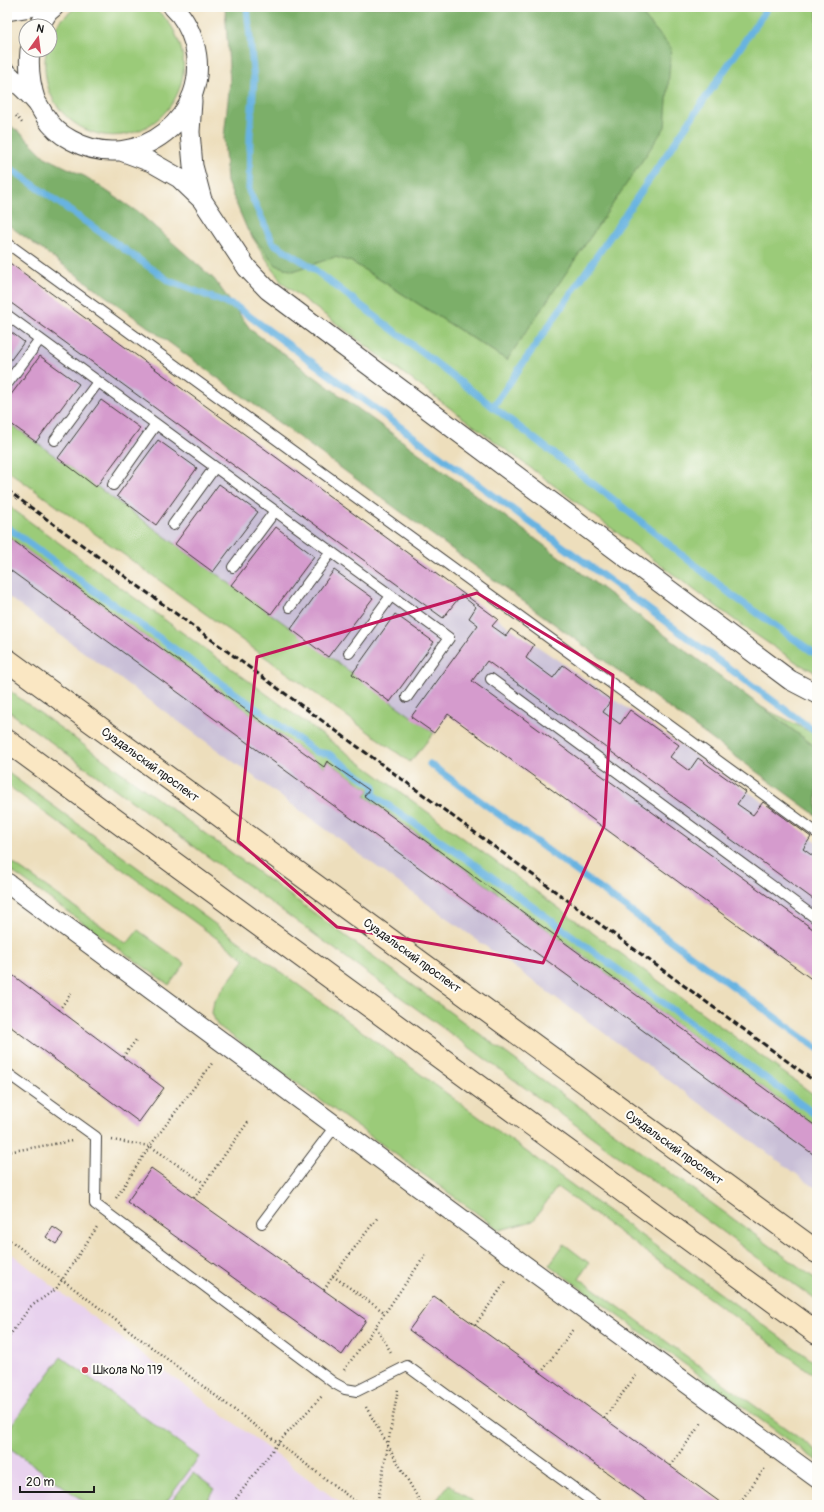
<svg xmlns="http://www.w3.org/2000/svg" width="824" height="1512" viewBox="0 0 824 1512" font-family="Pangolin,sans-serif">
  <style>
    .built { fill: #e8d2ee }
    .industrial { fill: #c9bfd7 }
    .green { fill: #9bcb79; stroke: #5c744a }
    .forest { fill: #7caf69; stroke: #4c6642 }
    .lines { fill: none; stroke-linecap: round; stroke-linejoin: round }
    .stream { stroke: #68b3e1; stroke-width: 7 }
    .building { fill: #d59bcd }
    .service-casing { stroke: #3b3934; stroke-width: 12 }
    .minor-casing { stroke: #3b3934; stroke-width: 21 }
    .secondary-casing { stroke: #3b3934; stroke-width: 24 }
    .path { stroke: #3b3934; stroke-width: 2.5; stroke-dasharray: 1 3; stroke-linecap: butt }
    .service { stroke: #fff; stroke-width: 10 }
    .minor { stroke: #fff; stroke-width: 19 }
    .secondary { stroke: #fae7c3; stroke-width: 22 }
    .rail { stroke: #1c1c1c; stroke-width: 3; stroke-dasharray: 6 3; stroke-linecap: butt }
    .marked { fill: none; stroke: #c2185b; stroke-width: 3; stroke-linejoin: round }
    .poi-dot { fill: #d1495b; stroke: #fdfcf7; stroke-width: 1.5 }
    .labels { text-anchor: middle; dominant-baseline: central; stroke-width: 4; stroke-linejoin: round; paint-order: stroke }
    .street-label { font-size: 12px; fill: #1c1c1c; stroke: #fdfcf7 }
    .poi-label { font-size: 12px; fill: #1c1c1c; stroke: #fdfcf7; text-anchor: start }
  </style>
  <rect width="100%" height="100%" fill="#fdfcf7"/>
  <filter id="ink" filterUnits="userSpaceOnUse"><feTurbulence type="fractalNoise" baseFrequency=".025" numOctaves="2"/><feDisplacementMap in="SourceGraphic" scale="8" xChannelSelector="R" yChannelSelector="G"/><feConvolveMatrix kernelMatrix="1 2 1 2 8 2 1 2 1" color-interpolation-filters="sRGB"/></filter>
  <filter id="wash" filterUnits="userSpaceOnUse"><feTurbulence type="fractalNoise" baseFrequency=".012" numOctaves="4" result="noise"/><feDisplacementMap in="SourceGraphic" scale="16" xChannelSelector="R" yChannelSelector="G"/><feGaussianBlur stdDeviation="0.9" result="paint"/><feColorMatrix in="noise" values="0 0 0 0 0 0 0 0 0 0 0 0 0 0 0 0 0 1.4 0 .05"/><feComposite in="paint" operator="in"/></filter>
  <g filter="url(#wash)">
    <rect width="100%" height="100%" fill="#eddebc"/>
    <!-- built -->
    <path class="built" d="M7 1250 56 1289 343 1505H7Z"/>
    <!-- industrial -->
    <path class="industrial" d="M7 261 498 619 763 802 817 842V983L448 714 434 733 7 421Z
      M7 536 323 766 327 761 369 790 365 796 817 1127V1189L7 596Z"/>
    <!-- green -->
    <path class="green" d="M77 7C95 7 113 7 131 7 138 7 147 5 152 8 163 13 172 25 176 35 209 103 125 168 68 118 49 101 42 77 46 52V50H50C50 30 61 18 77 7Z
      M636 7H817V673L799 664 740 624 282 283 247 229 276 265 293 271 335 256 352 262 507 360 671 48Z
      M7 421 434 733 410 762 7 470Z
      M7 505 209 652 817 1097V1127L365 796 369 790 327 761 324 767 7 536Z
      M7 689 817 1280V1301L7 710Z
      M763 708 817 735V748Z
      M7 772 817 1364V1377L557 1187 533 1221 500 1230 217 1025 212 1013 214 1001 245 959 7 785Z
      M7 859 127 944 138 930 185 964 169 985 7 868Z
      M564 1244 589 1263 579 1278 817 1451V1461L549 1265Z
      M61 1357 199 1457 164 1505H89L7 1446V1431Z
      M193 1473 215 1489 204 1505H169Z
      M449 1484 477 1505H433Z"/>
    <!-- forest -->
    <path class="forest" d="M225 7H636L671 48 665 127 507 360 352 262 335 257 293 271 276 265 247 229 227 182 224 137 230 82Z
      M7 123 24 136 45 157 86 177 139 213 214 279 251 330 514 523 817 748V816L7 224Z"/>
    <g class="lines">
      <!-- stream -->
      <path class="stream" d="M247 7 254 80 250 135 249 191 273 243 307 264 609 496 733 596 817 655
        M7 166 169 281 237 307 817 733
        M493 407 768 7
        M7 527 316 752 329 754 374 786 373 795 484 871 817 1116
        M430 764 817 1048"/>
    </g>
    <g id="blocks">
      <!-- building -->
      <path class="building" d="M7 261 498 619 492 626 506 636 511 629 534 645 526 658 553 678 563 665 611 700 603 712 620 724 630 710 679 745 670 757 689 771 698 758 746 792 737 804 753 815 763 802 811 837 803 849 817 859V902L487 661 472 681 817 932V983L448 714 434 733 411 717 478 625 469 618 476 607 461 595 443 618 7 300Z
        M7 329 24 342 7 365Z
        M40 356 79 384 36 442 7 421V400Z
        M101 400 140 428 96 487 58 458Z
        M158 440 197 468 156 525 117 496Z
        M219 484 258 512 213 572 175 544Z
        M276 527 314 556 271 614 231 585Z
        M7 536 324 767 327 761 369 790 364 796 817 1127V1157L7 568Z
        M334 570 373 598 328 657 291 629Z
        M395 614 434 642 390 702 352 674Z
        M7 971 164 1088 139 1122 7 1024Z
        M151 1168 366 1320 342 1355 127 1202Z
        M53 1227 63 1234 56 1244 46 1237Z
        M434 1296 475 1325 724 1505H652L409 1330Z"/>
    </g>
  </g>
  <g filter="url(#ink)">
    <use href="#blocks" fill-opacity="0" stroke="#3b3934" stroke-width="1"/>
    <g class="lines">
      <defs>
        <path id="service" d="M7 243 817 833
          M7 315 449 638 407 697
          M7 384 40 339
          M55 440 98 382
          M113 485 156 424
          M173 525 215 467
          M233 567 275 511
          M290 607 331 552
          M349 653 391 596
          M491 679 817 919
          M7 1073 96 1137 95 1204 334 1383 345 1389 357 1391 407 1366 597 1505
          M262 1223 336 1125"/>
        <path id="minor" d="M7 11 31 7
          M39 26 48 12 54 7
          M30 50C28 69 30 84 36 102
          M7 73C17 83 28 92 37 103 40 107 42 112 45 116 51 126 61 135 71 140 137 177 215 115 194 43 190 30 183 16 173 7
          M192 101 190 132 193 166 202 200
          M121 151 151 162 179 178 202 200 247 268 268 290 790 680 817 694
          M7 883 520 1262 817 1478"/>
        <path id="secondary" d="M7 660 817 1252
          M7 741 817 1333"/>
      </defs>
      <!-- service casing -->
      <use href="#service" class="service-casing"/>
      <!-- minor casing -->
      <use href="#minor" class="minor-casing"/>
      <!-- secondary casing -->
      <use href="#secondary" class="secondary-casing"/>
      <!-- path -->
      <path class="path" d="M16 116 23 124
        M59 1010 71 993
        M123 1057 136 1040
        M112 1140 150 1146 204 1183
        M7 1152 72 1141
        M116 1198 150 1146 213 1062
        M194 1198 248 1122
        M7 1238 360 1505
        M333 1276 384 1312
        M324 1290 333 1276 378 1217
        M475 1325 507 1280
        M376 1327 392 1354
        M7 1339 30 1307 56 1289 97 1227
        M344 1370C373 1331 399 1292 427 1253
        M541 1373 574 1328
        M366 1407 422 1505
        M604 1418 637 1374
        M670 1466 703 1421
        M231 1505 278 1443 322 1396
        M377 1505 398 1389
        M738 1505 765 1468"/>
      <!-- service -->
      <use href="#service" class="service"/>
      <!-- minor -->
      <use href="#minor" class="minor"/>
      <!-- secondary -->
      <use href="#secondary" class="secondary"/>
      <!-- rail -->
      <path class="rail" d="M7 490 817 1083"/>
    </g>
  </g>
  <!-- marked area -->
  <path class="marked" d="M477 593 613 675 604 826 543 963 337 927 238 841 257 657Z"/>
  <!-- markers -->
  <circle class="poi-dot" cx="85" cy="1370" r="4"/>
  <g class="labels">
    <!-- street labels -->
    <g class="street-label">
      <text transform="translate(150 765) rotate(36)">Суздальский проспект</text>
      <text transform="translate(412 956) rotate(36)">Суздальский проспект</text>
      <text transform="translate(674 1148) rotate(36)">Суздальский проспект</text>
    </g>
    <!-- poi labels -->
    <g class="poi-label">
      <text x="93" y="1370">Школа № 119</text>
    </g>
  </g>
  <!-- margin -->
  <rect width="824" height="1512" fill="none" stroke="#fdfcf7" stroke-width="24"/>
  <!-- north arrow -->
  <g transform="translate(38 38) rotate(14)"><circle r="19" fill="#fdfcf7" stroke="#a3a29f"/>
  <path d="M0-3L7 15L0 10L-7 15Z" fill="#d1495b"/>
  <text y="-6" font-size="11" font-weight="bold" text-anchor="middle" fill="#1c1c1c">N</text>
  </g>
  <!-- scale -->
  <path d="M20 1486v6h74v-6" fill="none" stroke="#1c1c1c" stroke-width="2"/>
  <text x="26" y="1486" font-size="12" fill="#1c1c1c" stroke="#fdfcf7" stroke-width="3" paint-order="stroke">20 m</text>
</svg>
